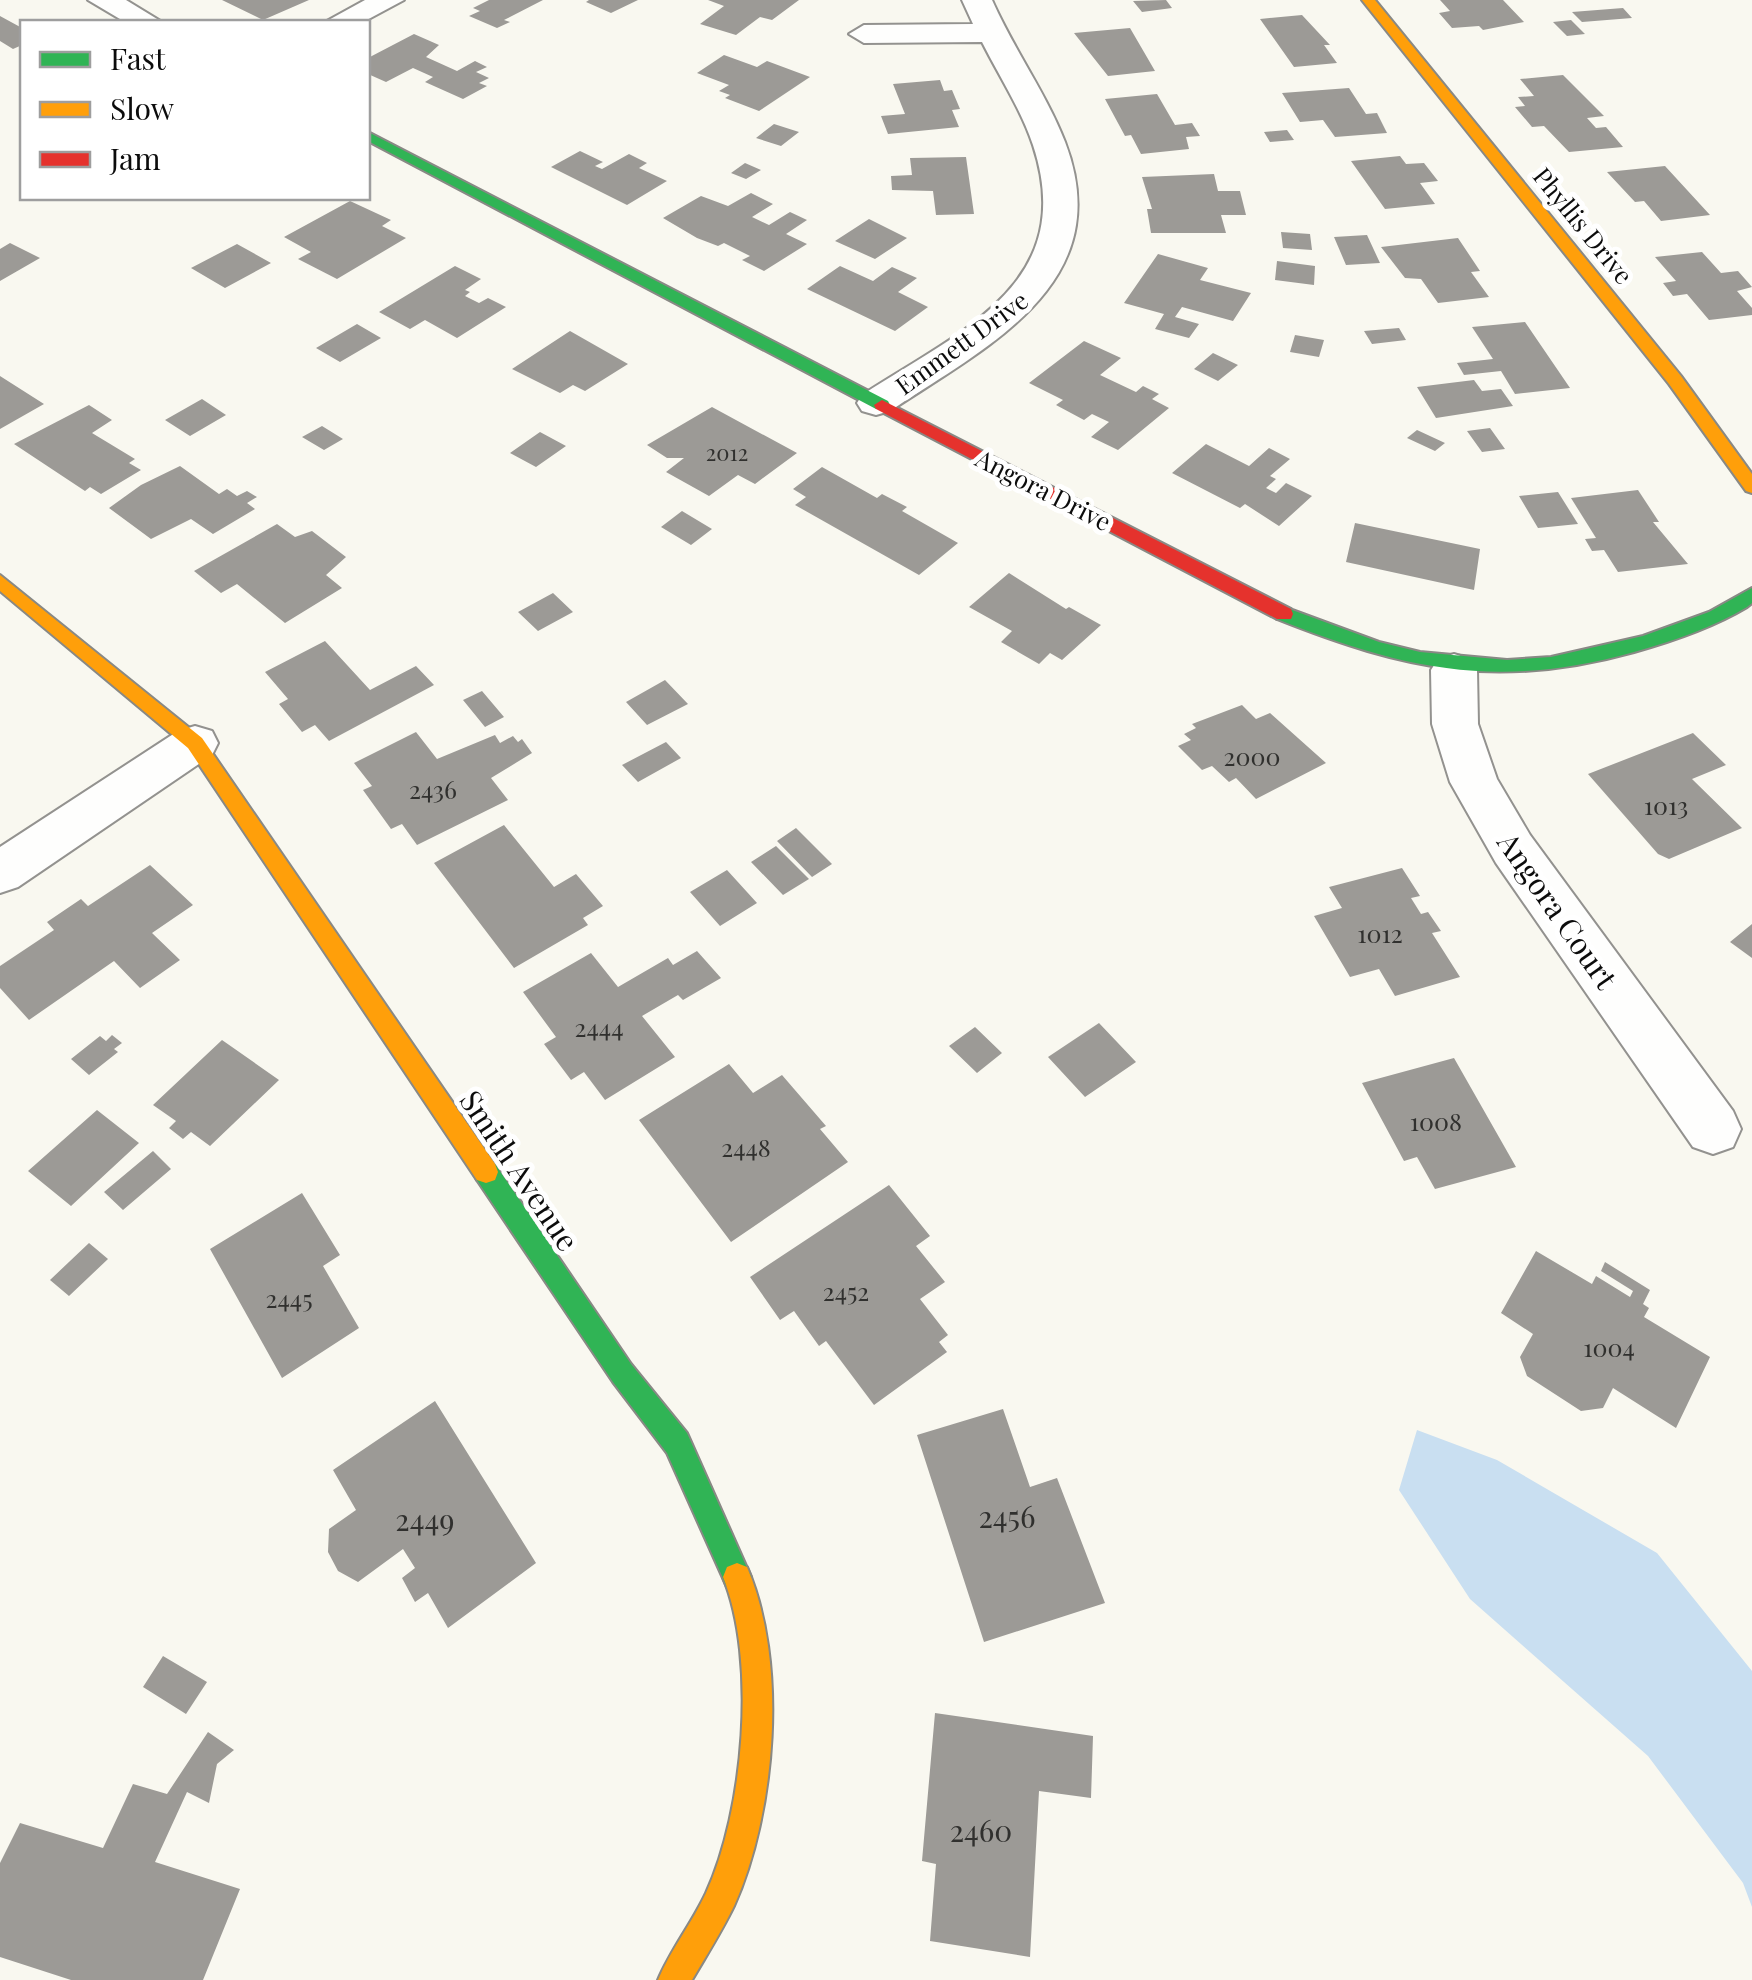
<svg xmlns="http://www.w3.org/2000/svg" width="1752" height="1980" viewBox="0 0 1752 1980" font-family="'Playfair Display',serif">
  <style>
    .water { fill: #c9dff1 }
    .building { fill: #9c9a96 }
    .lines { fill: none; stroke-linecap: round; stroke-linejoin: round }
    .street-casing { stroke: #93928f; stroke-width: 4 }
    .fast-casing { stroke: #898985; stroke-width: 4 }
    .slow-casing { stroke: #898985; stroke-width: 4 }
    .jam-casing { stroke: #898985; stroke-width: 4 }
    .street { fill: #fefefd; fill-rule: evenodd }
    .fast { fill: #30b455; fill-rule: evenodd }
    .slow { fill: #ff9f0a; fill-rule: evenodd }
    .jam { fill: #e5322d; fill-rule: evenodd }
    .labels { text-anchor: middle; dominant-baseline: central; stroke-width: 10; stroke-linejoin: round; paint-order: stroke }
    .far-number-label { font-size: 22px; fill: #30302e }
    .far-street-label { font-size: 25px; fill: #0c0c0c; stroke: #fff }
    .number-label { font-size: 25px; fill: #30302e }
    .street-label { font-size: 30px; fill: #0c0c0c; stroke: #fff }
    .near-number-label { font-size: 30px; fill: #30302e }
  </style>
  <rect width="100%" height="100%" fill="#f9f8f0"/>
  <!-- water -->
  <path class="water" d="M1417 1430 1497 1460 1657 1553 1752 1671V1907L1743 1883 1648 1756 1470 1599 1399 1490Z"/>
  <!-- building -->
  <path class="building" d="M222 0H309L263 20Z
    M489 0H543L504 20 510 22 497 28 469 16 480 11 473 8Z
    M589 0H638L611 13 586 2Z
    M708 0H799L772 20 760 17 736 35 700 24 724 6Z
    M1166 0 1172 8 1142 12 1133 1Z
    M1440 0H1503L1524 22 1483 30 1479 26 1452 28 1439 13 1450 11Z
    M1623 8 1632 18 1582 22 1572 12Z
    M1302 15 1330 45H1324L1337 63 1294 67 1260 19Z
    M0 16 22 28V45L13 49 0 41Z
    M1571 20 1585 34 1567 36 1553 22Z
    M1130 28 1155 71 1108 76 1074 33Z
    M414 34 439 45 426 57 457 71 475 61 487 67 476 72 489 78 479 83 487 86 463 99 425 82 433 77 413 68 386 82 368 74V58Z
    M724 55 757 67 767 61 810 77 759 111 725 98 730 95 719 91 729 85 697 73Z
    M1563 75 1604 116 1587 118 1596 128 1606 127 1623 147 1569 152 1544 126 1532 127 1515 107 1525 106 1518 97 1534 96 1520 79Z
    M940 80 944 91 952 90 960 109 952 110 959 127 888 134 881 116 905 114 893 84Z
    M1349 88 1366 114 1377 113 1387 133 1335 137 1323 120 1300 122 1282 93Z
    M1157 94 1175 125 1192 123 1200 136 1186 137 1189 149 1141 154 1131 135 1125 136 1105 99Z
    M774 124 799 132 781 146 756 138Z
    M1287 130 1294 140 1270 142 1264 132Z
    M580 151 603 162 595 166 602 169 629 154 647 163 639 168 667 181 627 205 551 167Z
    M1400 156 1406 164 1424 163 1438 181 1420 183 1435 204 1385 209 1351 161Z
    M966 157 974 214 936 215 933 191 892 190 891 176 912 175 910 158Z
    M745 163 761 170 746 179 731 173Z
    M1665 166 1710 215 1661 221 1644 201 1635 202 1607 172Z
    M1214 174 1218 191H1240L1246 215H1221L1226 233H1151L1147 209H1152L1142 177Z
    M751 193 773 204 752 217 769 225 790 212 807 220 786 234 807 244 764 271 742 260 750 256 724 243 718 246 697 238 663 218 701 196 728 206Z
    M350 201 391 220 382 226 406 238 337 279 298 259 311 252 284 237Z
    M869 219 907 238 875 259 835 241Z
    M1281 232 1310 234 1312 250 1283 248Z
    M1367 235 1380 263 1346 265 1334 237Z
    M1458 238 1480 271 1471 272 1489 297 1438 303 1421 279 1405 278 1381 247Z
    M10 243 40 258 0 281V249Z
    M237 244 271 263 225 288 191 268Z
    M1702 252 1721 273 1738 271 1752 287 1737 291 1752 308V315L1709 320 1687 294 1673 296 1663 283 1676 281 1655 257Z
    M1158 254 1208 268 1200 280 1251 293 1233 321 1182 307 1175 317 1199 324 1189 338 1155 329 1164 314 1124 303Z
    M1277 261 1315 266 1314 285 1275 280Z
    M455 266 481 279 465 290 470 292 465 296 479 303 488 298 506 307 457 338 425 320 410 329 379 312Z
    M840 266 873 281 892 267 917 278 898 292 928 307 895 331 807 289Z
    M1525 322 1570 388 1515 394 1501 371 1464 375 1457 363 1493 359 1472 327Z
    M357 324 381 338 340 362 316 348Z
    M1399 328 1406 340 1372 344 1364 331Z
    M570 331 628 364 585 391 573 385 560 393 512 369Z
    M1295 335 1324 340 1319 357 1290 352Z
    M1084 341 1121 358 1100 375 1136 392 1143 386 1159 394 1152 399 1169 408 1118 450 1091 437 1109 422 1092 414 1084 420 1056 405 1063 400 1029 383Z
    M1213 353 1238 365 1218 381 1194 369Z
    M0 376 44 404 0 429Z
    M1474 380 1482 391 1501 389 1513 406 1436 418 1417 387Z
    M202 399 226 415 190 436 165 420Z
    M89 405 112 420 92 433 135 459 129 463 141 470 101 494 90 487 85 491 14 444Z
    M712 407 797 453 755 484 738 475 709 496 666 472 684 458H667L647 445Z
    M322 426 343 439 324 450 302 437Z
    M1490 428 1505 449 1482 452 1467 431Z
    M1417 430 1445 443 1435 451 1407 438Z
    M540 432 566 446 536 467 510 453Z
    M1206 444 1249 466 1269 448 1290 459 1270 476 1276 479 1266 488 1276 493 1286 483 1312 496 1279 526 1245 504 1240 508 1172 473Z
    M180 466 219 494 227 489 237 496 247 491 257 497 247 503 255 509 213 534 191 519 151 539 109 508 141 485Z
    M822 467 877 498 882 494 907 507 902 511 958 543 919 575 795 505 806 497 793 489Z
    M1638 490 1659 522H1653L1688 564 1618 572 1604 550 1592 551 1585 539 1596 538 1571 498Z
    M1558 492 1578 524 1538 528 1519 496Z
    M682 511 712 529 691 545 661 527Z
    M1355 523 1480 549 1474 590 1346 562Z
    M277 524 295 537 312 531 346 557 326 575 342 588 285 623 237 584 221 593 194 571Z
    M1009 573 1066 609 1069 607 1101 625 1062 660 1050 653 1039 664 1001 642 1012 631 969 607Z
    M553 593 573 612 538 631 518 612Z
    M325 641 370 690 416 666 434 685 329 741 315 725 302 732 279 704 288 699 265 672Z
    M665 680 688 704 647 725 626 702Z
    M482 691 504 717 485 727 463 700Z
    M1242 705 1256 719 1270 713 1326 763 1256 799 1236 778 1229 782 1212 766 1202 770 1178 746 1191 740 1184 734 1196 728 1192 724Z
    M416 732 437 759 495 735 500 743 513 736 518 742 522 739 532 753 491 778 508 800 417 845 402 824 391 829 363 790 372 786 354 763Z
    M1693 733 1726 765 1692 779 1742 828 1669 859 1658 854 1588 774Z
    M666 742 681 758 638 782 622 765Z
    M504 825 554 887 576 874 603 906 583 918 588 925 514 968 434 863Z
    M796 828 832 864 812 877 777 841Z
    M776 846 809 879 783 895 751 862Z
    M150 865 193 905 152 933 180 960 140 988 114 961 29 1020 0 988V966L54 930 47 922 81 899 88 906Z
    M1402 868 1420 896 1411 898 1421 914 1428 912 1441 931 1432 933 1460 977 1395 996 1379 969 1350 977 1314 916 1342 908 1329 887Z
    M727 870 757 903 720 926 690 892Z
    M1752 924V958L1730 942Z
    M697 951 721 978 683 1000 678 995 642 1016 675 1057 605 1100 584 1072 571 1080 544 1044 556 1037 523 992 591 953 618 987 668 958 673 965Z
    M1099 1023 1136 1062 1085 1097 1048 1057Z
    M975 1027 1002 1053 977 1073 949 1046Z
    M112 1035 122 1043 114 1049 118 1052 89 1075 71 1059 100 1036 106 1041Z
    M222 1040 279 1080 210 1146 191 1132 183 1139 169 1128 176 1121 153 1105Z
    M1454 1058 1516 1167 1435 1189 1417 1157 1404 1161 1362 1083Z
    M729 1064 753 1093 782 1075 826 1126 820 1129 848 1162 731 1242 639 1120Z
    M97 1110 139 1143 71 1206 28 1171Z
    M153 1151 171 1169 123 1210 104 1192Z
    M889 1185 930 1236 916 1246 945 1282 920 1299 948 1335 939 1342 947 1352 874 1405 826 1341 819 1346 794 1311 780 1320 750 1277Z
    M302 1193 340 1255 323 1266 359 1328 282 1378 210 1249Z
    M89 1243 108 1259 69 1296 50 1280Z
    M1536 1251 1592 1284 1596 1276 1630 1297 1633 1291 1601 1271 1605 1262 1650 1290 1643 1304 1649 1308 1644 1317 1710 1357 1676 1428 1613 1388 1603 1408 1581 1411 1527 1376 1520 1357 1533 1334 1501 1313Z
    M435 1401 536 1563 448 1628 428 1593 415 1602 402 1578 415 1568 403 1549 358 1582 338 1571 328 1552 329 1529 356 1510 333 1470Z
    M1003 1409 1030 1487 1057 1478 1105 1603 984 1642 917 1435Z
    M163 1656 207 1682 186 1714 143 1687Z
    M935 1713 1093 1736 1091 1798 1039 1791 1030 1957 930 1941 936 1864 922 1861Z
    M208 1732 234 1750 217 1764 209 1803 187 1792 155 1862 240 1889 203 1980H71L0 1957V1863L20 1823 103 1848 133 1784 167 1794Z"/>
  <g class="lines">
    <defs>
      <path id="street" d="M88 0H126L162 22H125Z
        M365 0H404L363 22H325Z
        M962 0H992C1013 48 1046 93 1065 142 1119 283 988 346 890 411L876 415 862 411 857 403 862 395C960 331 1079 284 1033 145 1021 109 999 76 982 42L864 43 849 34 864 25 973 24Z
        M1454 654 1470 659 1477 670 1478 724 1497 779 1530 835 1733 1111 1741 1129 1733 1147 1713 1154 1693 1147 1496 863 1450 782 1432 724 1431 670 1438 659Z
        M195 726 212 731 218 743 212 755 18 887 0 893V847L178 731Z"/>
      <path id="fast" d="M368 132 888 401 890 405 888 409H876L368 141Z
        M1752 588V603L1747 607C1712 628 1673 641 1634 652 1498 690 1405 670 1277 619L1275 614 1284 607 1379 642 1420 652 1507 660 1551 657 1643 636 1709 612Z
        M486 1161 495 1164 631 1364 687 1433 751 1577 747 1587 737 1591 727 1587 667 1453 613 1382 477 1180 474 1172 477 1164Z"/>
      <path id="slow" d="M1362 0H1375L1681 376 1752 474V493L1746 491 1669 384Z
        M0 575 202 738 495 1164 498 1172 495 1180 486 1183 477 1180 188 748 0 591Z
        M737 1563 747 1567C788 1662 776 1812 734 1906 722 1931 706 1956 692 1980H658C671 1949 692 1923 706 1893 744 1811 757 1660 723 1577L727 1567Z"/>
      <path id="jam" d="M882 400 1291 609 1293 614 1291 619H1277L876 409 874 405Z"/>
    </defs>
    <!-- street casing -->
    <use href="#street" class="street-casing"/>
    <!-- fast casing -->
    <use href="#fast" class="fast-casing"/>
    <!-- slow casing -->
    <use href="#slow" class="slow-casing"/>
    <!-- jam casing -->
    <use href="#jam" class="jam-casing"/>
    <!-- street -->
    <use href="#street" class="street"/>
    <!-- fast -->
    <use href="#fast" class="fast"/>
    <!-- slow -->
    <use href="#slow" class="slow"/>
    <!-- jam -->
    <use href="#jam" class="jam"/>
  </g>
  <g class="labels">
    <!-- far-number labels -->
    <g class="far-number-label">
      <text x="727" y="452">2012</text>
    </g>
    <!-- far-street labels -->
    <g class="far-street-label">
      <text transform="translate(1584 225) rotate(51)">Phyllis Drive</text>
      <text transform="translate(961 342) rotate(-36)">Emmett Drive</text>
      <text transform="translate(1044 489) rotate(27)">Angora Drive</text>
    </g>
    <!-- number labels -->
    <g class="number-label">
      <text x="1252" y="755">2000</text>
      <text x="433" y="788">2436</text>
      <text x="1666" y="804">1013</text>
      <text x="1380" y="932">1012</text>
      <text x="599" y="1026">2444</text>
      <text x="1436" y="1120">1008</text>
      <text x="746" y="1146">2448</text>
      <text x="846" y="1290">2452</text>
      <text x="289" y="1297">2445</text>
      <text x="1609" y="1346">1004</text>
    </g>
    <!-- street labels -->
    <g class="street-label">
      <text transform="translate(1558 910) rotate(55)">Angora Court</text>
      <text transform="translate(520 1170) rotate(56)">Smith Avenue</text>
    </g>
    <!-- near-number labels -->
    <g class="near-number-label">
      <text x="1007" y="1516">2456</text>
      <text x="425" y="1519">2449</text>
      <text x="981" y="1830">2460</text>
    </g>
  </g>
  <!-- legend -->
  <rect x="20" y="20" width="350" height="180" fill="#ffffff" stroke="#9e9e9e" stroke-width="2.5"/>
  <rect x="40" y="52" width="50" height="15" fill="#30b455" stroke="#9e9e9e" stroke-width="2.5"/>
  <text x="110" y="70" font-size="30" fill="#0c0c0c">Fast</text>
  <rect x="40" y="102" width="50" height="15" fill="#ff9f0a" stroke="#9e9e9e" stroke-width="2.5"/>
  <text x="110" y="120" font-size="30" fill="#0c0c0c">Slow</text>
  <rect x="40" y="152" width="50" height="15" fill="#e5322d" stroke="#9e9e9e" stroke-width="2.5"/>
  <text x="110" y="170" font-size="30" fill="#0c0c0c">Jam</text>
</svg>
